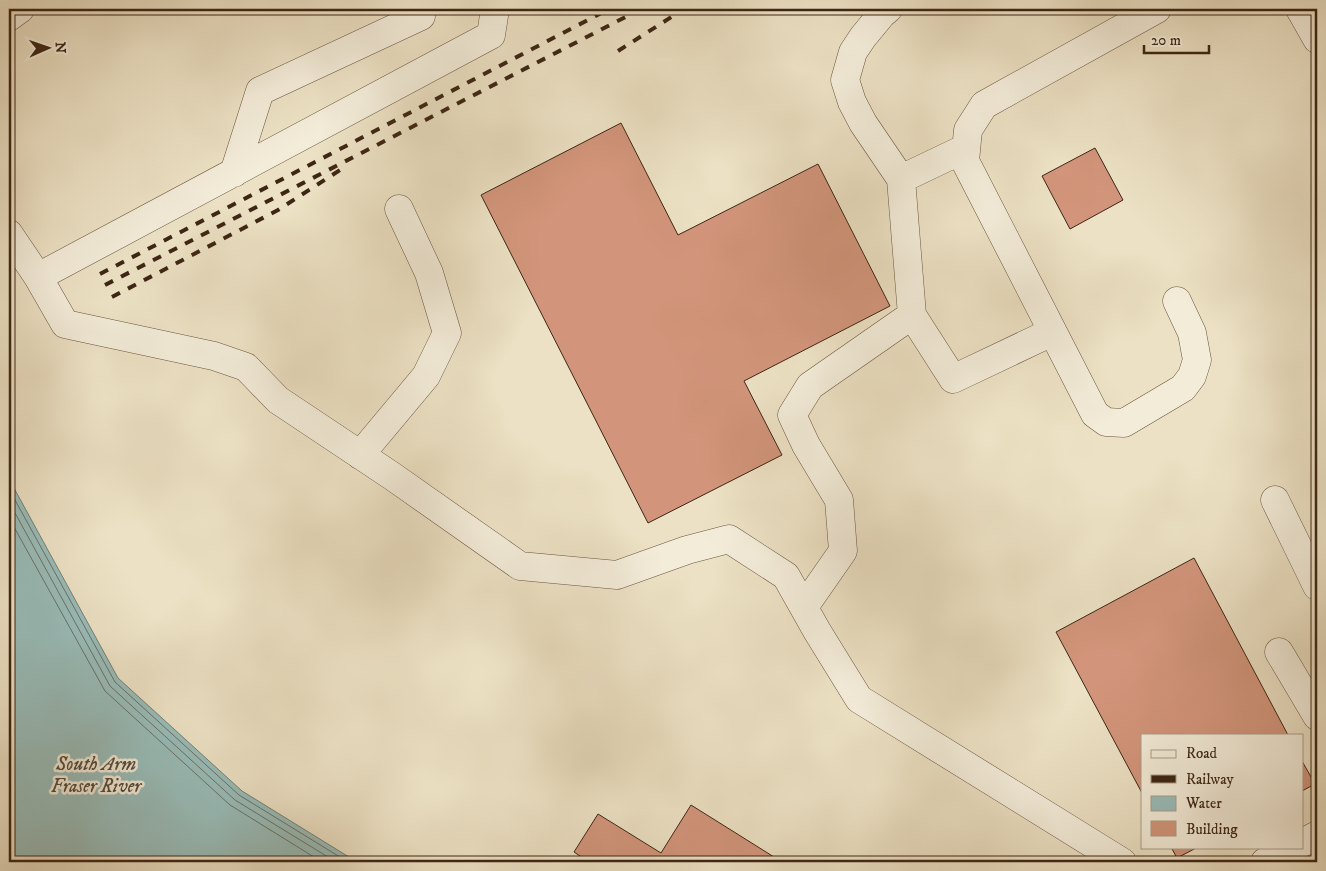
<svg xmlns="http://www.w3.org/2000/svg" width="1326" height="871" viewBox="0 0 1326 871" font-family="'IM FELL DW Pica',serif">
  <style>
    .water { fill: #99bcb8; stroke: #748076 }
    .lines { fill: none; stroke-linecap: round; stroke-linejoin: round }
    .shore { stroke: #6b7166; stroke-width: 1 }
    .building { fill: #d2957b; stroke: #3d2614 }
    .minor-casing { stroke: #695540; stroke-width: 29 }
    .minor { stroke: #f3ecd9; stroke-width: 28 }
    .rail { stroke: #3d2614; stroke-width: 4; stroke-dasharray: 9 9; stroke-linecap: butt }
    .labels { text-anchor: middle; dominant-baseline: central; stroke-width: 5; stroke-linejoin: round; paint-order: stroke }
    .water-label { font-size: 19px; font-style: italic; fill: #544c3d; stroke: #f3ecd9 }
  </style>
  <rect width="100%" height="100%" fill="#ece1c4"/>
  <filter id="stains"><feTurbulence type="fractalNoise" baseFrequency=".004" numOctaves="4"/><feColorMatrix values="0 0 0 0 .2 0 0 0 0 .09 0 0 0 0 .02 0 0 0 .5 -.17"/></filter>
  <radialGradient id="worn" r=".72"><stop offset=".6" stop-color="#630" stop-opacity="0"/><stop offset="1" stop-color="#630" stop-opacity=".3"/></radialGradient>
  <!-- water -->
  <path class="water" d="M9 479 118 678 242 791 357 862H9Z"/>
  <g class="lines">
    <!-- shore -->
    <path class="shore" d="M9 489 115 682 239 795 348 862
      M9 502 110 686 235 800 336 862
      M9 518 105 691 230 805 322 862"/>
  </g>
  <!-- building -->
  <path class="building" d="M621 123 678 235 818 164 890 306 744 381 782 455 648 523 481 195Z
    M1095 148 1123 200 1070 229 1042 176Z
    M1194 558 1288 735H1142V793L1056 632Z
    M1302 761 1315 784 1302 791Z
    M691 805 782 862H589L574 852 598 814 661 853Z
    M1171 847H1198L1177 858Z"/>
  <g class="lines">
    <defs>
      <path id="minor" d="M888 9 882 14 863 37 853 52 845 80 852 102 863 123 901 179
        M1157 9 984 105 968 130 965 161 1095 414 1106 422 1124 423 1183 388 1192 376 1197 360 1192 333 1177 301
        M1300 9 1317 39
        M9 17 20 9
        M234 173 260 91 421 16
        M9 234 38 277 491 35 495 9
        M38 277 65 324 214 356 246 367 278 400 392 476 520 566 617 575 687 550 729 539 786 576 817 631 859 699 1122 862
        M912 315 953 379 1052 332
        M360 455 426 376 447 333 429 273 399 209
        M1275 500 1317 586
        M804 607 843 551 839 500 806 445 792 415 810 386 912 315 901 179 966 148
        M1279 652 1317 716
        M1302 843 1317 835
        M1265 862 1294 847"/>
    </defs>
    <!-- minor casing -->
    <use href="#minor" class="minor-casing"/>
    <!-- minor -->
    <use href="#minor" class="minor"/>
    <!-- rail -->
    <path class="rail" d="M618 51 684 9
      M100 274 609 9
      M105 285 641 9
      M112 297 278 210 340 170"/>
  </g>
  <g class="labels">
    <!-- water labels -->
    <g class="water-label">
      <text x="96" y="764">South Arm<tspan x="96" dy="22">Fraser River</tspan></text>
    </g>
  </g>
  <!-- margin -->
  <rect width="1326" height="871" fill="none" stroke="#ece1c4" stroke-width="30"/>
  <rect x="10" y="10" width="1306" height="851" fill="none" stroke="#3d2614" stroke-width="2.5"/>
  <rect x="15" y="15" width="1296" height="841" fill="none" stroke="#3d2614"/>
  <!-- legend -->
  <rect x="1141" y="734" width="162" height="115" fill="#f3ecd9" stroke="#aa9d8a"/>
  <rect x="1151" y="750" width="25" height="8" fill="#f3ecd9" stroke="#aa9d8a"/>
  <text x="1186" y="758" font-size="15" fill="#3d2614">Road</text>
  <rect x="1151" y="775" width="25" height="8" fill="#3d2614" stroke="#aa9d8a"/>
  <text x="1186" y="784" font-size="15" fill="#3d2614">Railway</text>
  <rect x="1151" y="796" width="25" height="15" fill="#99bcb8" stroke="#aa9d8a"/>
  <text x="1186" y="808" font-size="15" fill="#3d2614">Water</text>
  <rect x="1151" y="821" width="25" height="15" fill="#d2957b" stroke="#aa9d8a"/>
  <text x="1186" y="834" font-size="15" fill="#3d2614">Building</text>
  <!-- north arrow -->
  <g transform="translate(48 48) rotate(88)" stroke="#f3ecd9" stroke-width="4" paint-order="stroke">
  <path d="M0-4L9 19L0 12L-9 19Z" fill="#3d2614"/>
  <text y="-8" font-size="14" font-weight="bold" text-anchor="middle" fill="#3d2614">N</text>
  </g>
  <!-- scale -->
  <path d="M1144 45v8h65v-8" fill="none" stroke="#3d2614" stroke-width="2.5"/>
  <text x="1151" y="45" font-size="15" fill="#3d2614" stroke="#f3ecd9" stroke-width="4" paint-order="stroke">20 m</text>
  <rect width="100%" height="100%" filter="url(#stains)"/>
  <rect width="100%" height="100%" fill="url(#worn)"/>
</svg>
